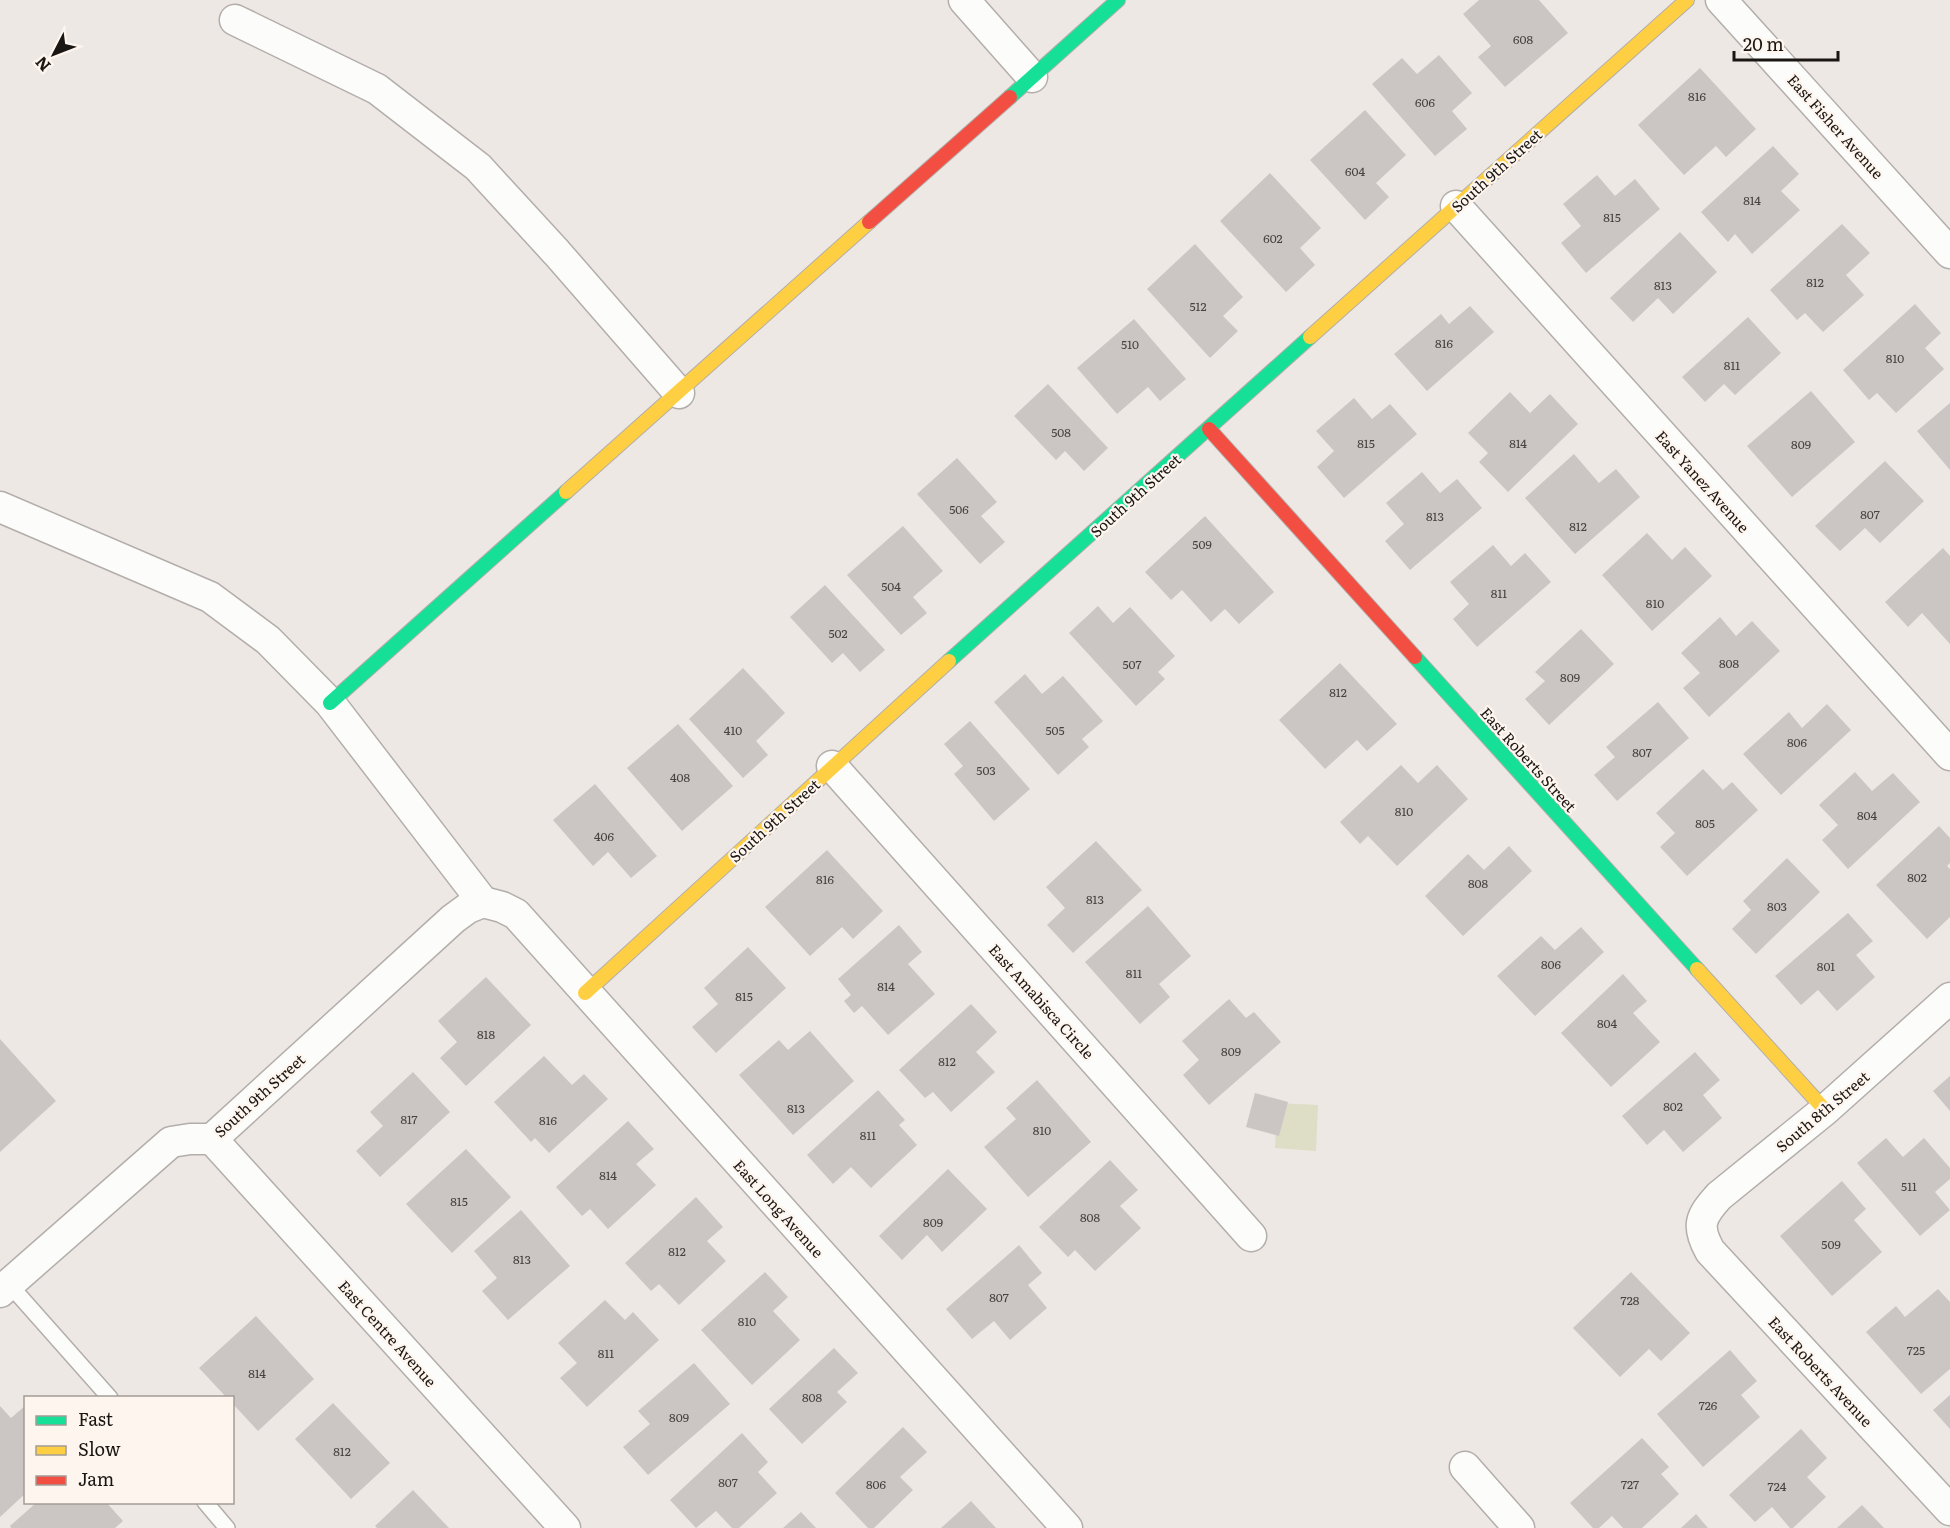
<svg xmlns="http://www.w3.org/2000/svg" width="1950" height="1528" viewBox="0 0 1950 1528" font-family="Literata,serif">
  <style>
    .green { fill: #deddc5 }
    .building { fill: #cbc6c3 }
    .lines { fill: none; stroke-linecap: round; stroke-linejoin: round }
    .lane-casing { stroke: #b3aeab; stroke-width: 18 }
    .street-casing { stroke: #b3aeab; stroke-width: 33 }
    .fast-casing { stroke: #b3aeab; stroke-width: 16 }
    .slow-casing { stroke: #b3aeab; stroke-width: 16 }
    .jam-casing { stroke: #b3aeab; stroke-width: 16 }
    .lane { stroke: #fcfcfb; stroke-width: 15 }
    .street { stroke: #fcfcfb; stroke-width: 30 }
    .fast { stroke: #16e098; stroke-width: 14 }
    .slow { stroke: #ffcf43; stroke-width: 14 }
    .jam { stroke: #f24e42; stroke-width: 14 }
    .labels { text-anchor: middle; dominant-baseline: central; stroke-width: 4.5; stroke-linejoin: round; paint-order: stroke }
    .number-label { font-size: 12px; fill: #46423f }
    .street-label { font-size: 15px; fill: #1a1613; stroke: #fef5ee }
  </style>
  <rect width="100%" height="100%" fill="#eee8e4"/>
  <!-- green -->
  <path class="green" d="M1277 1103 1318 1105 1316 1151 1275 1148Z"/>
  <!-- building -->
  <path class="building" d="M1479 0H1539L1568 33 1505 87 1478 57 1491 46 1463 14Z
    M1439 55 1472 93 1452 111 1467 129 1435 156 1372 84 1402 58 1417 74Z
    M1700 68 1756 129 1726 157 1716 146 1684 175 1638 125Z
    M1365 110 1406 155 1376 183 1389 197 1365 220 1310 160Z
    M1773 146 1799 174 1781 191 1800 210 1752 254 1735 234 1728 242 1701 212Z
    M1270 173 1321 228 1300 248 1315 265 1286 292 1220 221Z
    M1597 175 1615 196 1635 179 1660 209 1586 273 1561 243 1581 226 1563 204Z
    M1842 224 1870 253 1846 275 1864 295 1823 332 1805 313 1797 320 1770 290Z
    M1680 232 1717 272 1673 314 1658 298 1633 322 1610 298Z
    M1195 244 1243 297 1223 316 1238 331 1210 358 1147 289Z
    M1915 304 1941 333 1925 348 1944 369 1896 413 1877 393 1869 400 1843 370Z
    M1470 306 1494 332 1427 391 1394 354 1441 314 1449 324Z
    M1748 317 1781 353 1735 395 1724 384 1705 402 1682 377Z
    M1134 319 1186 379 1160 401 1148 387 1117 414 1077 368Z
    M1048 384 1108 448 1084 471 1065 451 1056 460 1014 416Z
    M1811 391 1855 442 1792 497 1747 446Z
    M1510 392 1530 413 1550 394 1578 424 1508 492 1479 462 1488 453 1468 433Z
    M1354 398 1372 419 1390 404 1417 434 1344 498 1317 467 1334 451 1316 431Z
    M1950 403V470L1917 431Z
    M1574 454 1599 483 1616 469 1640 497 1575 554 1525 498Z
    M957 458 997 502 981 516 1005 542 980 564 917 494Z
    M1885 461 1924 501 1880 543 1865 528 1840 551 1815 526Z
    M1422 472 1440 493 1457 479 1482 508 1410 570 1385 541 1404 524 1386 503Z
    M1205 516 1274 592 1239 624 1225 609 1211 622 1182 590 1171 600 1145 572Z
    M903 526 943 571 913 597 927 613 901 635 847 575Z
    M1647 533 1672 560 1685 547 1712 576 1652 631 1602 575Z
    M1493 545 1511 566 1525 553 1551 582 1477 647 1453 619 1469 604 1450 582Z
    M1943 548 1950 556V644L1922 613 1908 627 1885 602Z
    M825 585 885 650 860 672 843 653 832 663 790 617Z
    M1098 606 1113 623 1130 607 1175 656 1158 672 1165 679 1136 706 1069 633Z
    M1720 617 1736 636 1752 621 1780 651 1709 717 1683 688 1700 673 1681 653Z
    M1581 629 1614 664 1549 725 1525 699 1545 681 1535 672Z
    M1340 663 1397 724 1367 751 1357 740 1325 769 1279 720Z
    M743 668 785 713 756 741 768 755 743 778 689 719Z
    M1025 674 1042 694 1063 676 1103 721 1082 739 1089 747 1058 775 994 702Z
    M1658 702 1689 738 1617 801 1594 775 1615 757 1606 747Z
    M1827 704 1851 730 1781 795 1743 754 1789 712 1802 728Z
    M970 721 1030 789 994 821 954 774 963 766 944 744Z
    M678 724 733 786 682 831 627 768Z
    M1401 765 1418 783 1437 765 1468 799 1397 866 1368 836 1360 844 1340 822Z
    M1703 769 1723 790 1732 782 1758 810 1687 876 1660 847 1675 833 1656 813Z
    M1855 772 1872 791 1893 773 1920 802 1848 869 1822 840 1838 825 1819 805Z
    M595 784 657 856 631 878 608 852 593 866 553 820Z
    M1939 826 1950 838V863L1947 866 1950 869V917L1927 939 1876 885Z
    M1096 841 1142 890 1073 953 1047 925 1065 908 1046 887Z
    M1509 846 1532 871 1463 936 1425 896 1468 854 1484 870Z
    M827 850 883 911 853 939 842 927 810 956 765 907Z
    M1787 858 1820 892 1756 954 1732 929 1751 910 1743 901Z
    M1148 906 1191 956 1159 984 1170 997 1140 1024 1085 962Z
    M1848 913 1873 941 1856 955 1875 977 1837 1011 1818 990 1801 1005 1775 976Z
    M899 925 922 952 908 964 935 994 888 1035 862 1006 854 1013 844 1001 851 995 838 979Z
    M1581 927 1604 952 1535 1016 1497 976 1541 936 1555 950Z
    M748 947 786 988 716 1053 692 1027 718 1004 704 988Z
    M1623 974 1647 1001 1633 1013 1660 1042 1611 1087 1561 1033Z
    M486 977 531 1025 466 1086 440 1058 457 1042 438 1021Z
    M1229 999 1246 1018 1254 1012 1281 1042 1209 1105 1183 1075 1199 1060 1182 1041Z
    M971 1004 997 1032 976 1052 995 1072 951 1112 933 1092 925 1098 899 1070Z
    M810 1031 854 1081 793 1135 739 1075 779 1040 788 1050Z
    M0 1039 56 1101 0 1152Z
    M1695 1052 1720 1080 1703 1095 1722 1118 1683 1152 1664 1130 1647 1145 1622 1116Z
    M544 1056 572 1085 584 1074 608 1099 549 1153 535 1138 531 1142 494 1102Z
    M413 1072 450 1112 380 1177 356 1151 383 1126 370 1112Z
    M1950 1076V1111L1933 1091Z
    M1037 1080 1091 1142 1028 1197 984 1147 1016 1119 1006 1108Z
    M878 1090 905 1120 899 1125 917 1145 871 1188 851 1167 833 1184 807 1155Z
    M1255 1093 1288 1102 1279 1136 1246 1127Z
    M628 1121 654 1149 636 1164 656 1185 608 1229 590 1209 582 1216 556 1187Z
    M1886 1138 1903 1157 1924 1138 1950 1168V1179L1935 1192 1950 1210 1920 1236 1857 1163Z
    M466 1149 511 1197 452 1253 406 1204Z
    M1110 1160 1138 1190 1120 1206 1141 1228 1095 1271 1075 1250 1068 1257 1039 1227Z
    M948 1169 987 1209 942 1252 927 1235 902 1260 879 1236Z
    M1842 1181 1866 1209 1854 1220 1882 1252 1832 1296 1780 1236Z
    M696 1197 723 1227 707 1241 726 1261 679 1305 659 1284 651 1291 625 1263Z
    M521 1210 570 1266 508 1320 482 1291 497 1278 474 1251Z
    M1019 1245 1042 1273 1028 1285 1047 1308 1010 1340 994 1321 972 1339 946 1309Z
    M765 1272 788 1297 773 1311 800 1340 752 1385 701 1330Z
    M1631 1272 1690 1333 1661 1361 1649 1349 1620 1377 1573 1328Z
    M1938 1289 1950 1302V1369L1921 1394 1866 1332 1896 1306 1905 1317Z
    M605 1300 625 1320 633 1312 659 1340 587 1407 560 1378 577 1363 558 1343Z
    M256 1316 314 1379 258 1431 232 1403V1398H227L199 1368Z
    M834 1348 858 1373 837 1392 847 1402 802 1444 769 1409Z
    M1730 1350 1757 1381 1741 1395 1760 1417 1703 1467 1657 1414Z
    M694 1363 730 1404 648 1475 623 1447 650 1424 638 1411Z
    M1950 1395V1429L1933 1410Z
    M333 1403 390 1463 351 1499 295 1439Z
    M26 1405V1493L0 1517V1406L11 1418Z
    M903 1427 927 1452 900 1477 913 1490 874 1528H868L835 1493Z
    M1801 1429 1827 1458 1807 1477 1826 1497 1793 1528H1790L1772 1507 1755 1522 1729 1495Z
    M742 1433 768 1462 758 1472 777 1493 739 1528H732L716 1511 696 1528 670 1500Z
    M1642 1438 1669 1467 1661 1474 1679 1494 1642 1528H1623L1612 1516 1599 1528H1593L1570 1503Z
    M413 1490 449 1528H377L375 1526Z
    M971 1501 996 1528H941Z
    M37 1502H106L123 1521 115 1528H11L10 1526Z
    M1862 1505 1884 1528H1837Z
    M801 1512 816 1528H783Z
    M1696 1514 1708 1528H1681Z"/>
  <g class="lines">
    <defs>
      <path id="lane" d="M9 1284 110 1398
        M205 1502 227 1528"/>
      <path id="street" d="M964 0 1032 77
        M1721 0 1950 253
        M235 20 377 89 478 167 557 253 679 393
        M1456 206 1950 755
        M0 507 210 597 268 640 330 703 483 902
        M832 766 1251 1236
        M483 902 502 907 516 914 1067 1528
        M1950 998 1825 1110 1719 1196C1700 1217 1696 1226 1710 1251L1950 1510
        M212 1139 565 1528
        M0 1292 171 1142 190 1139H212L453 919 468 908 483 902
        M1465 1467 1519 1528"/>
      <path id="fast" d="M1010 97 1118 0
        M1415 657 1697 969
        M949 661 1310 337
        M330 703 566 492"/>
      <path id="slow" d="M1310 337 1687 0
        M566 492 869 222
        M1697 969 1825 1110
        M585 993 949 661"/>
      <path id="jam" d="M869 222 1010 97
        M1209 429 1415 657"/>
    </defs>
    <!-- lane casing -->
    <use href="#lane" class="lane-casing"/>
    <!-- street casing -->
    <use href="#street" class="street-casing"/>
    <!-- fast casing -->
    <use href="#fast" class="fast-casing"/>
    <!-- slow casing -->
    <use href="#slow" class="slow-casing"/>
    <!-- jam casing -->
    <use href="#jam" class="jam-casing"/>
    <!-- lane -->
    <use href="#lane" class="lane"/>
    <!-- street -->
    <use href="#street" class="street"/>
    <!-- fast -->
    <use href="#fast" class="fast"/>
    <!-- slow -->
    <use href="#slow" class="slow"/>
    <!-- jam -->
    <use href="#jam" class="jam"/>
  </g>
  <g class="labels">
    <!-- number labels -->
    <g class="number-label">
      <text x="1523" y="39">608</text>
      <text x="1697" y="96">816</text>
      <text x="1425" y="102">606</text>
      <text x="1355" y="171">604</text>
      <text x="1752" y="200">814</text>
      <text x="1612" y="217">815</text>
      <text x="1273" y="238">602</text>
      <text x="1815" y="282">812</text>
      <text x="1663" y="285">813</text>
      <text x="1198" y="306">512</text>
      <text x="1444" y="343">816</text>
      <text x="1130" y="344">510</text>
      <text x="1895" y="358">810</text>
      <text x="1732" y="365">811</text>
      <text x="1061" y="432">508</text>
      <text x="1366" y="443">815</text>
      <text x="1518" y="443">814</text>
      <text x="1801" y="444">809</text>
      <text x="959" y="509">506</text>
      <text x="1870" y="514">807</text>
      <text x="1435" y="516">813</text>
      <text x="1578" y="526">812</text>
      <text x="1202" y="544">509</text>
      <text x="891" y="586">504</text>
      <text x="1499" y="593">811</text>
      <text x="1655" y="603">810</text>
      <text x="838" y="633">502</text>
      <text x="1729" y="663">808</text>
      <text x="1132" y="664">507</text>
      <text x="1570" y="677">809</text>
      <text x="1338" y="692">812</text>
      <text x="733" y="730">410</text>
      <text x="1055" y="730">505</text>
      <text x="1797" y="742">806</text>
      <text x="1642" y="752">807</text>
      <text x="986" y="770">503</text>
      <text x="680" y="777">408</text>
      <text x="1404" y="811">810</text>
      <text x="1867" y="815">804</text>
      <text x="1705" y="823">805</text>
      <text x="604" y="836">406</text>
      <text x="1917" y="877">802</text>
      <text x="825" y="879">816</text>
      <text x="1478" y="883">808</text>
      <text x="1095" y="899">813</text>
      <text x="1777" y="906">803</text>
      <text x="1551" y="964">806</text>
      <text x="1826" y="966">801</text>
      <text x="1134" y="973">811</text>
      <text x="886" y="986">814</text>
      <text x="744" y="996">815</text>
      <text x="1607" y="1023">804</text>
      <text x="486" y="1034">818</text>
      <text x="1231" y="1051">809</text>
      <text x="947" y="1061">812</text>
      <text x="1673" y="1106">802</text>
      <text x="796" y="1108">813</text>
      <text x="409" y="1119">817</text>
      <text x="548" y="1120">816</text>
      <text x="1042" y="1130">810</text>
      <text x="868" y="1135">811</text>
      <text x="608" y="1175">814</text>
      <text x="1909" y="1186">511</text>
      <text x="459" y="1201">815</text>
      <text x="1090" y="1217">808</text>
      <text x="933" y="1222">809</text>
      <text x="1831" y="1244">509</text>
      <text x="677" y="1251">812</text>
      <text x="522" y="1259">813</text>
      <text x="999" y="1297">807</text>
      <text x="1630" y="1300">728</text>
      <text x="747" y="1321">810</text>
      <text x="1916" y="1350">725</text>
      <text x="606" y="1353">811</text>
      <text x="257" y="1373">814</text>
      <text x="812" y="1397">808</text>
      <text x="1708" y="1405">726</text>
      <text x="679" y="1417">809</text>
      <text x="342" y="1451">812</text>
      <text x="728" y="1482">807</text>
      <text x="876" y="1484">806</text>
      <text x="1630" y="1484">727</text>
      <text x="1777" y="1486">724</text>
    </g>
    <!-- street labels -->
    <g class="street-label">
      <text transform="translate(1836 126) rotate(48)">East Fisher Avenue</text>
      <text transform="translate(1496 170) rotate(-42)">South 9th Street</text>
      <text transform="translate(1703 481) rotate(48)">East Yanez Avenue</text>
      <text transform="translate(1135 495) rotate(-42)">South 9th Street</text>
      <text transform="translate(1529 759) rotate(48)">East Roberts Street</text>
      <text transform="translate(774 820) rotate(-42)">South 9th Street</text>
      <text transform="translate(1042 1001) rotate(48)">East Amabisca Circle</text>
      <text transform="translate(259 1095) rotate(-42)">South 9th Street</text>
      <text transform="translate(1822 1111) rotate(-40)">South 8th Street</text>
      <text transform="translate(779 1208) rotate(48)">East Long Avenue</text>
      <text transform="translate(388 1333) rotate(48)">East Centre Avenue</text>
      <text transform="translate(1821 1371) rotate(47)">East Roberts Avenue</text>
    </g>
  </g>
  <!-- legend -->
  <rect x="24" y="1396" width="210" height="108" fill="#fef5ee" stroke="#a39c96" stroke-width="1.5"/>
  <rect x="36" y="1416" width="30" height="9" fill="#16e098" stroke="#a39c96" stroke-width="1.5"/>
  <text x="78" y="1426" font-size="18" fill="#1a1613">Fast</text>
  <rect x="36" y="1446" width="30" height="9" fill="#ffcf43" stroke="#a39c96" stroke-width="1.5"/>
  <text x="78" y="1456" font-size="18" fill="#1a1613">Slow</text>
  <rect x="36" y="1476" width="30" height="9" fill="#f24e42" stroke="#a39c96" stroke-width="1.5"/>
  <text x="78" y="1486" font-size="18" fill="#1a1613">Jam</text>
  <!-- north arrow -->
  <g transform="translate(54 54) rotate(228)" stroke="#fef5ee" stroke-width="4.5" paint-order="stroke">
  <path d="M0-4.5L10 22L0 15L-10 22Z" fill="#1a1613"/>
  <text y="-9" font-size="16" font-weight="bold" text-anchor="middle" fill="#1a1613">N</text>
  </g>
  <!-- scale -->
  <path d="M1734 51v9h104v-9" fill="none" stroke="#1a1613" stroke-width="3"/>
  <text x="1743" y="51" font-size="18" fill="#1a1613" stroke="#fef5ee" stroke-width="4.5" paint-order="stroke">20 m</text>
</svg>
